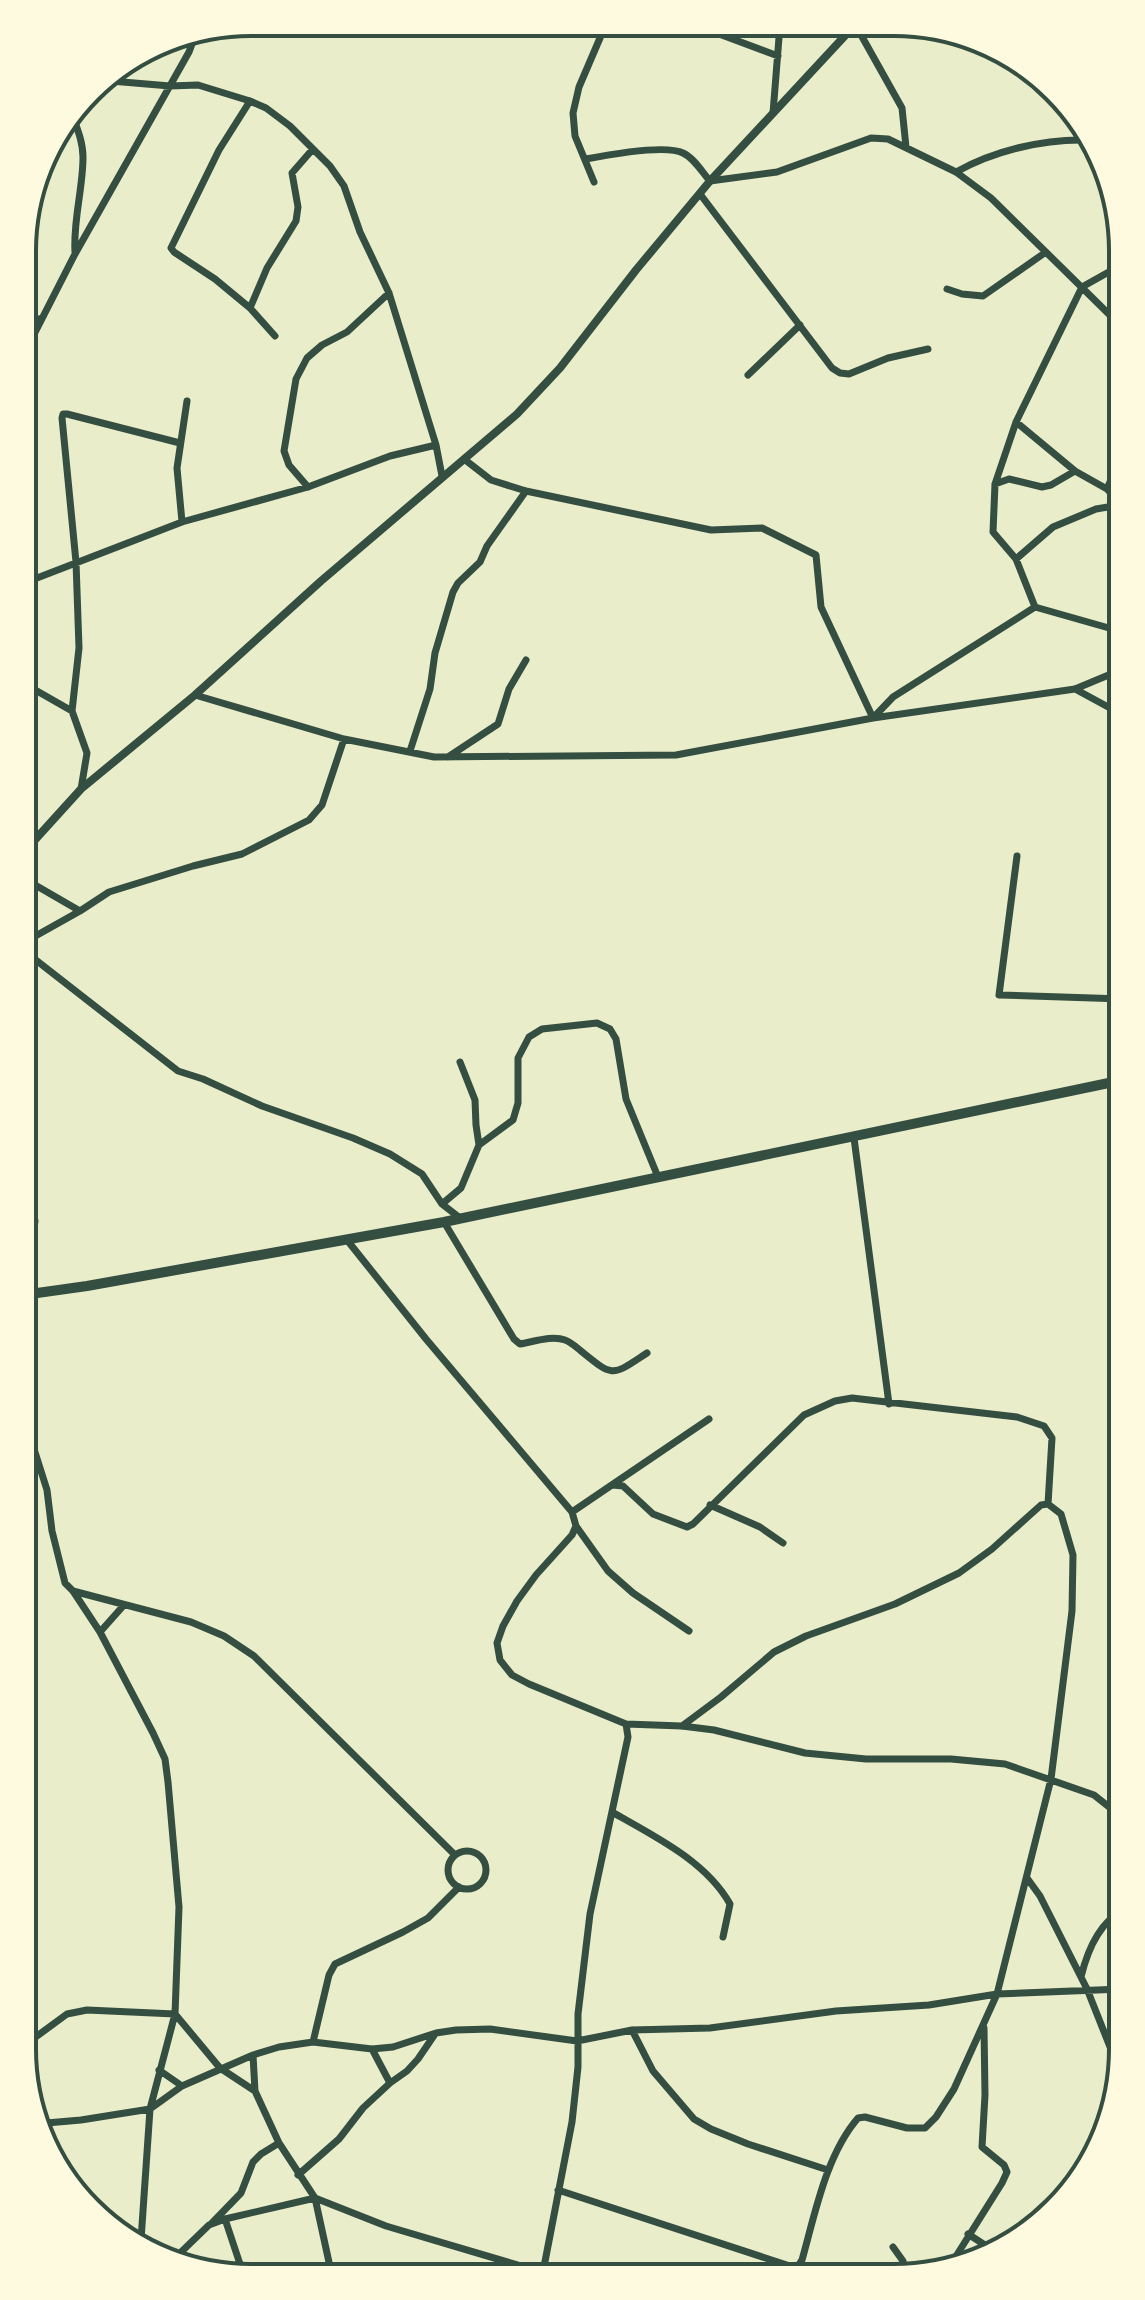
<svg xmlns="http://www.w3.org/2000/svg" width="1145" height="2300" viewBox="0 0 1145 2300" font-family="'Source Serif 4',serif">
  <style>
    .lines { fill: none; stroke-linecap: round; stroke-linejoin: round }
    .minor { stroke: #344e41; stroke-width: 7 }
    .tertiary { stroke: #344e41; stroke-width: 8 }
    .primary { stroke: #344e41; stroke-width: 10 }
    .rim { fill: none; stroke: #344e41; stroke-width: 4 }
  </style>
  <rect width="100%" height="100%" fill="#e9edc9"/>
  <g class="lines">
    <!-- minor -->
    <path class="minor" d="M695 25 778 56
      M856 26 902 108 906 147
      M99 80 170 86 198 85 250 101 266 108 290 126 330 166 344 186 360 232 389 293 436 445 442 476
      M250 101 219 150 171 248 174 252 215 279 250 308
      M773 113 780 25
      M72 114C77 128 83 142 83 157 83 189 73 220 75 252
      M586 159C607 155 665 144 683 153 694 158 702 172 710 181L777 172 871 138 888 139 956 172 991 198 1123 328
      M956 172C994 151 1042 139 1086 140
      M594 182 575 136 573 113 579 87 606 24
      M700 194 832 368 840 373 849 374 888 358 928 349
      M947 289 962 294 983 296 1046 252
      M24 327 39 319
      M1120 327 1123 344
      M275 336 250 308 267 268 296 221 298 207 292 173 312 150
      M24 354 75 254 189 52 196 33
      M748 375 800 325
      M1016 422 1075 471 1107 489 1123 507
      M464 459 491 480 526 491 711 530 762 528 816 555 821 607 873 718 893 697 1035 607 1016 559 993 532 995 484 1016 422 1082 287 1123 264
      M995 484 1009 479 1042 487 1051 485 1075 471
      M308 487 289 465 284 451 296 379 307 358 322 345 347 332 389 293
      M1107 489 1123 452
      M182 522 177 468 187 401
      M1016 559 1053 527 1096 509 1120 505
      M24 583 182 522 308 487 390 456 436 445
      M1035 607 1123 632
      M23 683 72 711
      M1075 689 1110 708
      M195 695 344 739 434 757 676 755 873 718 1075 689 1123 669
      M1123 743 1110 708 1123 670
      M410 751 430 689 435 653 453 592 458 583 480 562 487 546 526 491
      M448 757 498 724 509 689 526 660
      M81 789 87 753 72 711 79 648 76 562 62 418 63 414H67L180 443
      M1017 856 999 995 1123 999
      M80 911 109 892 193 866 242 854 309 820 322 805 344 739
      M23 943 80 911 23 878
      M23 950 178 1071 203 1079 262 1106 353 1138 390 1154 422 1174 442 1204 460 1218
      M854 1138 889 1404
      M479 1145 513 1120 518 1103V1058L529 1037 542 1029 597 1023 610 1029 616 1039 626 1099 658 1177
      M442 1204 461 1188 479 1145 476 1125 475 1100 460 1062
      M444 1222 514 1339 520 1344C533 1342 552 1335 565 1340 571 1342 576 1347 581 1351 614 1378 612 1376 647 1353
      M347 1240 426 1339 572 1512 576 1526 572 1535 536 1575 517 1601 503 1626 497 1643 500 1660 512 1675 529 1684 626 1724 682 1726 714 1730 805 1753 866 1759H951L1005 1764 1094 1795 1123 1818
      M24 1295 35 1221 25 1177
      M23 1432 34 1449 47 1490 52 1531 65 1583 73 1591 100 1632 153 1733 165 1759 168 1782 179 1907 175 2014 150 2109 141 2240
      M613 1485 623 1486 653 1514 687 1527 693 1524 804 1415 835 1401 852 1398 1017 1417 1044 1426 1052 1438 1048 1504
      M710 1505 760 1527 783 1543
      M572 1512 709 1419
      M576 1526 608 1571 633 1593 689 1631
      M73 1591 191 1622 224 1636 254 1656 455 1855
      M100 1632 124 1605
      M612 1812C654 1836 706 1861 730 1904L723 1937
      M448 1870a19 19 0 1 1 38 0a19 19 0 1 1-38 0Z
      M1027 1878 1040 1896 1087 1989 1120 2072
      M1081 1977C1087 1952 1099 1923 1123 1910
      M632 2030 653 2071 694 2119 711 2129 748 2144 828 2170
      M313 2042 329 1975 335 1964 403 1932 428 1918 459 1887
      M22 2047 67 2014 87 2010 175 2014 220 2068 255 2091
      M372 2049 390 2083
      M253 2055 255 2091 279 2143 315 2198 386 2226 558 2277
      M159 2070 182 2086
      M35 2124 81 2120 150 2109 182 2086 253 2055 279 2047 313 2042 372 2049 393 2047 436 2033 456 2030 490 2029 577 2041 632 2030 710 2028 836 2011 929 2005 997 1994 1122 1989
      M298 2175 339 2139 363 2108 390 2083 407 2071 418 2059 435 2034
      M558 2190 793 2267 798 2266 802 2260C815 2214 826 2155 858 2118L865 2117 907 2128H925L936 2117 954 2089 997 1994 1051 1779 1072 1611 1073 1555 1061 1514 1048 1504 1041 1505 992 1549 959 1573 895 1604 806 1636 774 1652 721 1697 682 1726
      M225 2219 244 2276
      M211 2224 241 2193 253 2162 261 2154 279 2143
      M968 2234 991 2249
      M893 2247 903 2261 905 2276
      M177 2256 209 2225 225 2219 315 2198 332 2276
      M948 2269 1002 2183 1007 2172 1004 2165 982 2147 985 2095 984 2028
      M542 2277 572 2122 578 2067V2014L590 1914 628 1737 626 1724"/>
    <!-- tertiary -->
    <path class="tertiary" d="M23 853 81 789 195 695 321 581 517 414 560 368 636 270 710 181 854 26"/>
    <!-- primary -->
    <path class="primary" d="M23 1295 87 1286 444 1222 1123 1080"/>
  </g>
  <!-- crop -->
  <path d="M0 0H1145V2300H0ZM251 36H894A215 215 0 0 1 1109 251V2049A215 215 0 0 1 894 2264H251A215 215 0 0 1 36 2049V251A215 215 0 0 1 251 36Z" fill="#fefae0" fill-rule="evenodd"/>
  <path class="rim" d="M251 36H894A215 215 0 0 1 1109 251V2049A215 215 0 0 1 894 2264H251A215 215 0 0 1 36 2049V251A215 215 0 0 1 251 36Z"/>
</svg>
